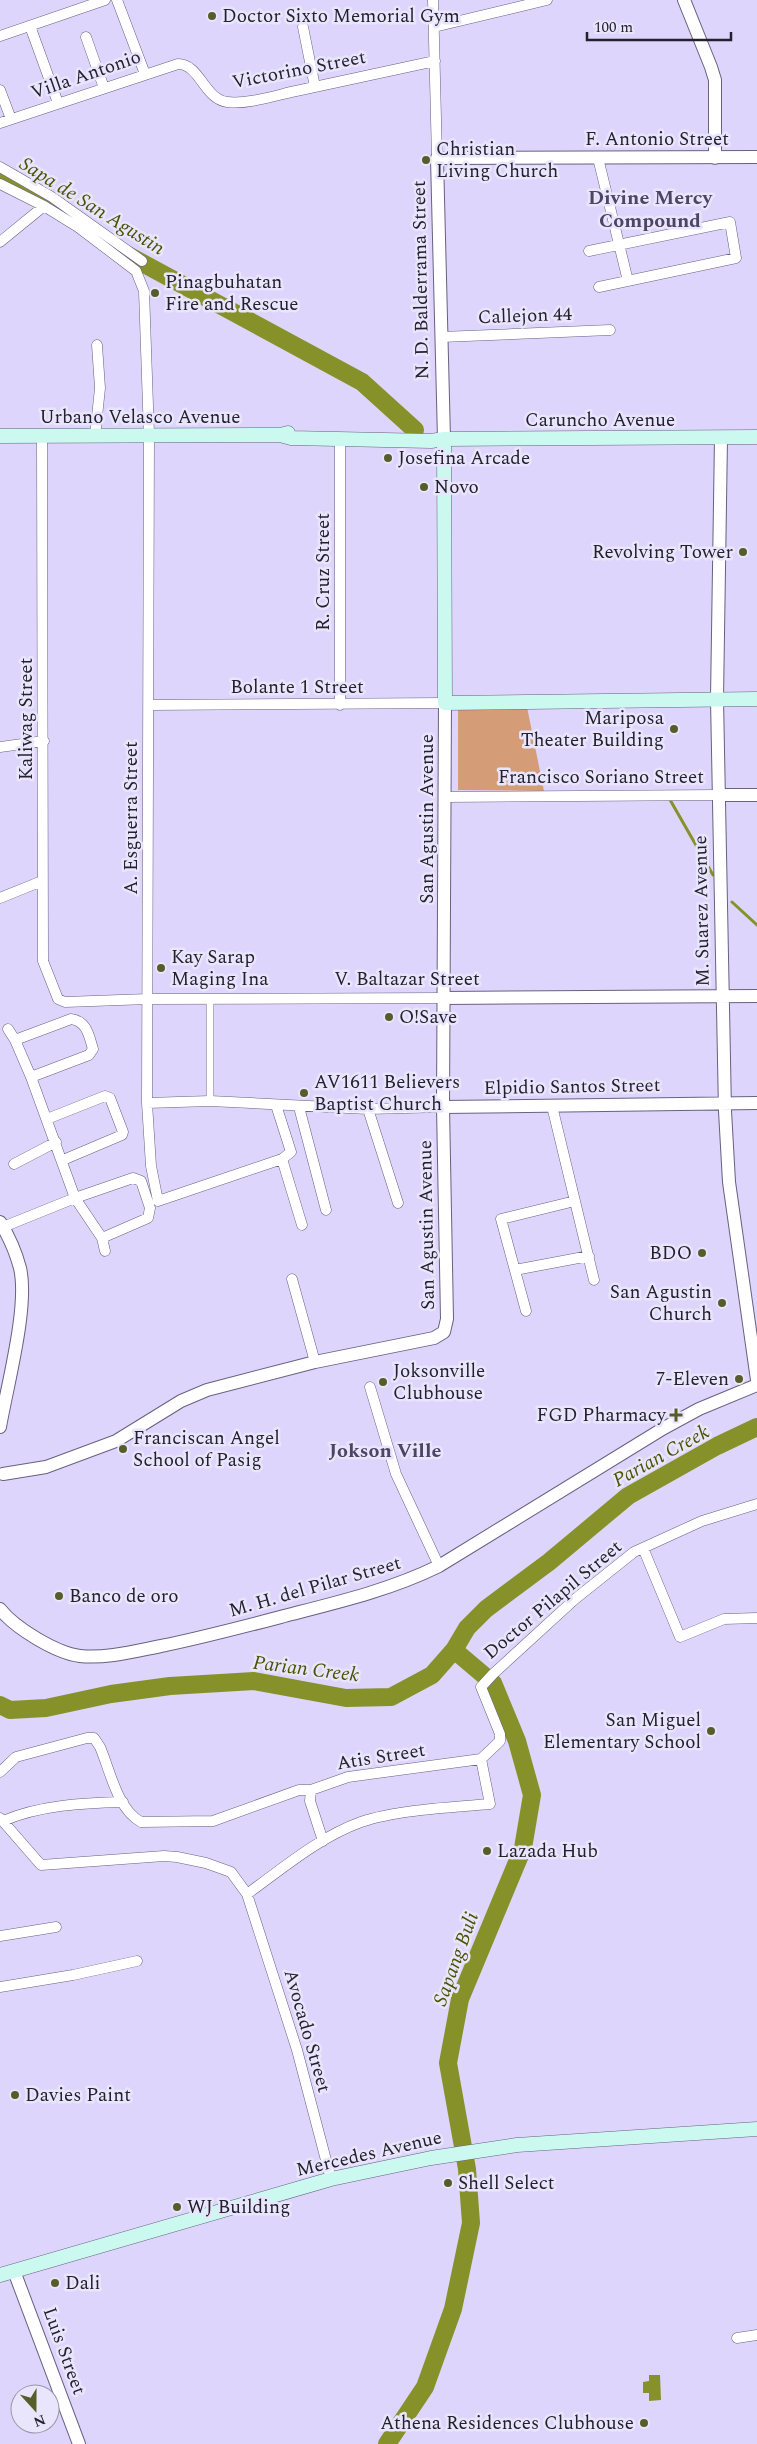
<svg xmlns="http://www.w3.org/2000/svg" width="757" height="2444" viewBox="0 0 757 2444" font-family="Spectral,serif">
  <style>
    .green { fill: #d49d78 }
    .water { fill: #86912a }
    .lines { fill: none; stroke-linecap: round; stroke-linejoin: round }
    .stream { stroke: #86912a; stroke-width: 3 }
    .river { stroke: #86912a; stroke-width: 18 }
    .pedestrian-casing { stroke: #686181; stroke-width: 8 }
    .minor-casing { stroke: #686181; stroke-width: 11 }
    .tertiary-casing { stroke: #686181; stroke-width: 14 }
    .secondary-casing { stroke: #686181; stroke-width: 15 }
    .pedestrian { stroke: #fff; stroke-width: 7 }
    .minor { stroke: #fff; stroke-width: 10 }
    .tertiary { stroke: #fff; stroke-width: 12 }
    .secondary { stroke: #ccf9ef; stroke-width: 14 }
    .poi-dot { fill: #565d2b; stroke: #e9e5fc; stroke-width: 2 }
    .labels { text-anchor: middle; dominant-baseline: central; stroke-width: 5; stroke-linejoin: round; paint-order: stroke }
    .poi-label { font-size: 19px; fill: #24212e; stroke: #e9e5fc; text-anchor: start }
    .street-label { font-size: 19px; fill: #24212e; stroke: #e9e5fc }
    .neighbourhood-label { font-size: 20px; font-weight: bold; fill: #4d4564; stroke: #e9e5fc }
    .water-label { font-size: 20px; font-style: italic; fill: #4b5203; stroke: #e9e5fc }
  </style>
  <rect width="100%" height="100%" fill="#ddd5fb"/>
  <!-- green -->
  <path class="green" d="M527 707 544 791 458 790V708Z"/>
  <!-- water -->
  <path class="water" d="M649 2375H660L661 2400 649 2401V2393H643V2382L649 2381Z"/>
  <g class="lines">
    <!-- stream -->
    <path class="stream" d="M669 798 713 875
      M732 902 757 925"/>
    <!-- river -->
    <path class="river" d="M0 175 32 190 90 230
      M124 253 362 382 415 430
      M0 1705 10 1710 46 1708 111 1694 170 1686 254 1681 346 1698 391 1697 432 1675 454 1650 467 1628 486 1609 549 1562 628 1496 717 1446 757 1427
      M387 2444 425 2387 453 2309 471 2223 467 2169 448 2063 460 1999 523 1848 532 1795 517 1741 493 1683 454 1650"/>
    <defs>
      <path id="pedestrian" d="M210 998V1101"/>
      <path id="minor" d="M117 0 145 74
        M433 0 437 158
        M30 26 58 103
        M303 27 315 87
        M434 27 547 0
        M0 36 105 0
        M86 37 104 88
        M0 90 11 119
        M0 123 178 64C200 64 204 99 227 102 246 105 277 95 296 91 342 81 388 71 435 61
        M598 158 628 281
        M0 167 52 197 142 261
        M0 184 44 206 78 227 136 271 144 291 149 435 147 1103 151 1166 158 1201 282 1159 291 1152 276 1105
        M0 242 44 206
        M589 251 730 222 736 258 599 287
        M441 337 610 330
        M42 436 43 961 58 999 65 1002 148 999 444 998
        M95 436 100 388 97 345
        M149 705 445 703
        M340 705V439
        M0 747 44 741
        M445 797 718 795
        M0 898 42 881
        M8 1029 15 1040 31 1077 75 1198 102 1238 105 1251
        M15 1040 71 1019C87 1021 89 1036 93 1049L89 1055 31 1077
        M147 1103 210 1101 368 1109 443 1107
        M552 1106 594 1280
        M299 1107 326 1210
        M368 1109 398 1203
        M47 1119 105 1096 110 1098 123 1132 122 1135 63 1160
        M282 1159 302 1225
        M14 1164 56 1142
        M3 1227 75 1198 133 1178 141 1181 150 1208 148 1218 102 1238
        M515 1270 589 1256
        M292 1279 315 1362
        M526 1311 501 1219 575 1201
        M370 1387 396 1474 439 1566
        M643 1548 680 1637 724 1619 757 1618
        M481 1759 500 1741V1734L481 1687 493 1674 575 1599 634 1552 702 1521 757 1504
        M0 1772 16 1757 87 1738H94L100 1747C110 1770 117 1809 141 1822L213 1821 299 1790H311L348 1777 481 1759
        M311 1790 310 1801 323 1841
        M0 1818 41 1865 164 1856 177 1857 206 1863 231 1872 247 1894 297 2050 331 2179
        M3 1821C40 1805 83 1803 123 1802
        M247 1894C282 1869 319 1837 361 1822 395 1810 453 1807 490 1804L481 1759
        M0 1936 56 1927
        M0 1987 73 1975 137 1961
        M737 2338 757 2335"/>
      <path id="tertiary" d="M684 0 711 67 715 80V158
        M721 438 717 699 725 1111 729 1182 757 1380
        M444 439 437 158 757 157
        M718 795H757
        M444 998 757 996
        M443 1107 757 1103
        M0 1222C8 1235 16 1253 20 1268 29 1306 7 1386 0 1427
        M3 1474 46 1467 116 1441 181 1401 207 1390 315 1362 434 1338 444 1332 447 1319 443 1107 445 703
        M0 1609C15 1628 56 1653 80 1656 107 1659 139 1650 166 1645 209 1636 250 1625 292 1614 343 1601 392 1589 439 1566L664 1428 699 1409 757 1385
        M14 2271 79 2444"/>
      <path id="secondary" d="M280 435 291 438 431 441 444 439 757 437
        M0 436 280 435 288 433
        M444 439 445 703 757 699
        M0 2275 331 2179 431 2158 517 2145 757 2129"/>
    </defs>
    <!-- pedestrian casing -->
    <use href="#pedestrian" class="pedestrian-casing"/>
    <!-- minor casing -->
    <use href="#minor" class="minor-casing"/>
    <!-- tertiary casing -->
    <use href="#tertiary" class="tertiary-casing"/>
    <!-- secondary casing -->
    <use href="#secondary" class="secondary-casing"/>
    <!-- pedestrian -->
    <use href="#pedestrian" class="pedestrian"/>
    <!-- minor -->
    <use href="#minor" class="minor"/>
    <!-- tertiary -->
    <use href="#tertiary" class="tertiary"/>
    <!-- secondary -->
    <use href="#secondary" class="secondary"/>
  </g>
  <!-- markers -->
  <g class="poi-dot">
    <circle cx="212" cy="16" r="5"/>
    <circle cx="426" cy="160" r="5"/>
    <circle cx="155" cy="293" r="5"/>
    <circle cx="388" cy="458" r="5"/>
    <circle cx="424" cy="487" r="5"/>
    <circle cx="743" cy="552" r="5"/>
    <circle cx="674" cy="729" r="5"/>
    <circle cx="161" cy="968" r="5"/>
    <circle cx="389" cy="1017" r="5"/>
    <circle cx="304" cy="1093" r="5"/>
    <circle cx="702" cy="1253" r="5"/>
    <circle cx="722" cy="1303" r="5"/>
    <circle cx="739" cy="1379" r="5"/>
    <circle cx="383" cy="1382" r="5"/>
    <path d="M673.5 1407.5h5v5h5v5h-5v5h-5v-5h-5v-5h5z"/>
    <circle cx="123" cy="1449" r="5"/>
    <circle cx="59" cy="1596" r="5"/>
    <circle cx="711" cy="1731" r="5"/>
    <circle cx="487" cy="1851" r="5"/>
    <circle cx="15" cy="2095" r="5"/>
    <circle cx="448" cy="2183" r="5"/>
    <circle cx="177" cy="2207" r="5"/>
    <circle cx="55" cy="2283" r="5"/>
    <circle cx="644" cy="2423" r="5"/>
  </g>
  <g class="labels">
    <!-- poi labels -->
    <g class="poi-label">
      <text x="222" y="16">Doctor Sixto Memorial Gym</text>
      <text x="436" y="149">Christian<tspan x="436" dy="22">Living Church</tspan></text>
      <text x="165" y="282">Pinagbuhatan<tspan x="165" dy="22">Fire and Rescue</tspan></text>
      <text x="398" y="458">Josefina Arcade</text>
      <text x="434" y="487">Novo</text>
      <text x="733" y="552" text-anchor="end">Revolving Tower</text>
      <text x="664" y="718" text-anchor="end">Mariposa<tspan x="664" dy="22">Theater Building</tspan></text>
      <text x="171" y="957">Kay Sarap<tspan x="171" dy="22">Maging Ina</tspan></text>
      <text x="399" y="1017">O!Save</text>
      <text x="314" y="1082">AV1611 Believers<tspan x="314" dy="22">Baptist Church</tspan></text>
      <text x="692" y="1253" text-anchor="end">BDO</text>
      <text x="712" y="1292" text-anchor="end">San Agustin<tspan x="712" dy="22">Church</tspan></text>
      <text x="393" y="1371">Joksonville<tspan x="393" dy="22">Clubhouse</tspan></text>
      <text x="729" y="1379" text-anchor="end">7-Eleven</text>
      <text x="666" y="1415" text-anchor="end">FGD Pharmacy</text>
      <text x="133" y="1438">Franciscan Angel<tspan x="133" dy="22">School of Pasig</tspan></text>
      <text x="69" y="1596">Banco de oro</text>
      <text x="701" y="1720" text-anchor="end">San Miguel<tspan x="701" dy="22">Elementary School</tspan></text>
      <text x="497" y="1851">Lazada Hub</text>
      <text x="25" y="2095">Davies Paint</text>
      <text x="458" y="2183">Shell Select</text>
      <text x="187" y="2207">WJ Building</text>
      <text x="65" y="2283">Dali</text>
      <text x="634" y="2423" text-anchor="end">Athena Residences Clubhouse</text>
    </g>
    <!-- street labels -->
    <g class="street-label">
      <text transform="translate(299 70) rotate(-11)">Victorino Street</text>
      <text transform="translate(86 75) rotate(-19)">Villa Antonio</text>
      <text x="657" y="139">F. Antonio Street</text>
      <text transform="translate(421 280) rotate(-91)">N. D. Balderrama Street</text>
      <text transform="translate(525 316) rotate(-2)">Callejon 44</text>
      <text x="140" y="417">Urbano Velasco Avenue</text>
      <text x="600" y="420">Caruncho Avenue</text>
      <text transform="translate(323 572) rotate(-90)">R. Cruz Street</text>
      <text x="297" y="687">Bolante 1 Street</text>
      <text transform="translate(26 719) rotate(-90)">Kaliwag Street</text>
      <text x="601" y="777">Francisco Soriano Street</text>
      <text transform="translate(131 818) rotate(-90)">A. Esguerra Street</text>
      <text transform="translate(427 819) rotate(-90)">San Agustin Avenue</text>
      <text transform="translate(702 911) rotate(-91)">M. Suarez Avenue</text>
      <text x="407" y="979">V. Baltazar Street</text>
      <text transform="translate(572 1087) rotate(-1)">Elpidio Santos Street</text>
      <text transform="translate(427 1225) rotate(-91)">San Agustin Avenue</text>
      <text transform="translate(315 1587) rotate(-16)">M. H. del Pilar Street</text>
      <text transform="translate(553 1600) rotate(-40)">Doctor Pilapil Street</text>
      <text transform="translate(381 1757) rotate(-9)">Atis Street</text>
      <text transform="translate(307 2031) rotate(74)">Avocado Street</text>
      <text transform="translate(369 2154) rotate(-13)">Mercedes Avenue</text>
      <text transform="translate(64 2351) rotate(70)">Luis Street</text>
    </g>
    <!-- neighbourhood labels -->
    <g class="neighbourhood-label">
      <text x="650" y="198">Divine Mercy<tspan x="650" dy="23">Compound</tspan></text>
      <text x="385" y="1451">Jokson Ville</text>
    </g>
    <!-- water labels -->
    <g class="water-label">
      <text transform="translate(92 206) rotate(32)">Sapa de San Agustin</text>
      <text transform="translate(661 1456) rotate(-29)">Parian Creek</text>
      <text transform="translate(306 1669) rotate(7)">Parian Creek</text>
      <text transform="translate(456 1959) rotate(-70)">Sapang Buli</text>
    </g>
  </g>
  <!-- north arrow -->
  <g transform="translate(35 2409) rotate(159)"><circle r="24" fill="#e9e5fc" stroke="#9a97aa"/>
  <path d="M0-4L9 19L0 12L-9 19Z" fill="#565d2b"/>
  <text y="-8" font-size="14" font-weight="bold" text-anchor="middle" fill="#24212e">N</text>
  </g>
  <!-- scale -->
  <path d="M587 32v8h144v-8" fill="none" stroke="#24212e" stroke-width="2.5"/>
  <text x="594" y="32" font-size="15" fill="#24212e" stroke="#e9e5fc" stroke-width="4" paint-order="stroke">100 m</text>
</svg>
